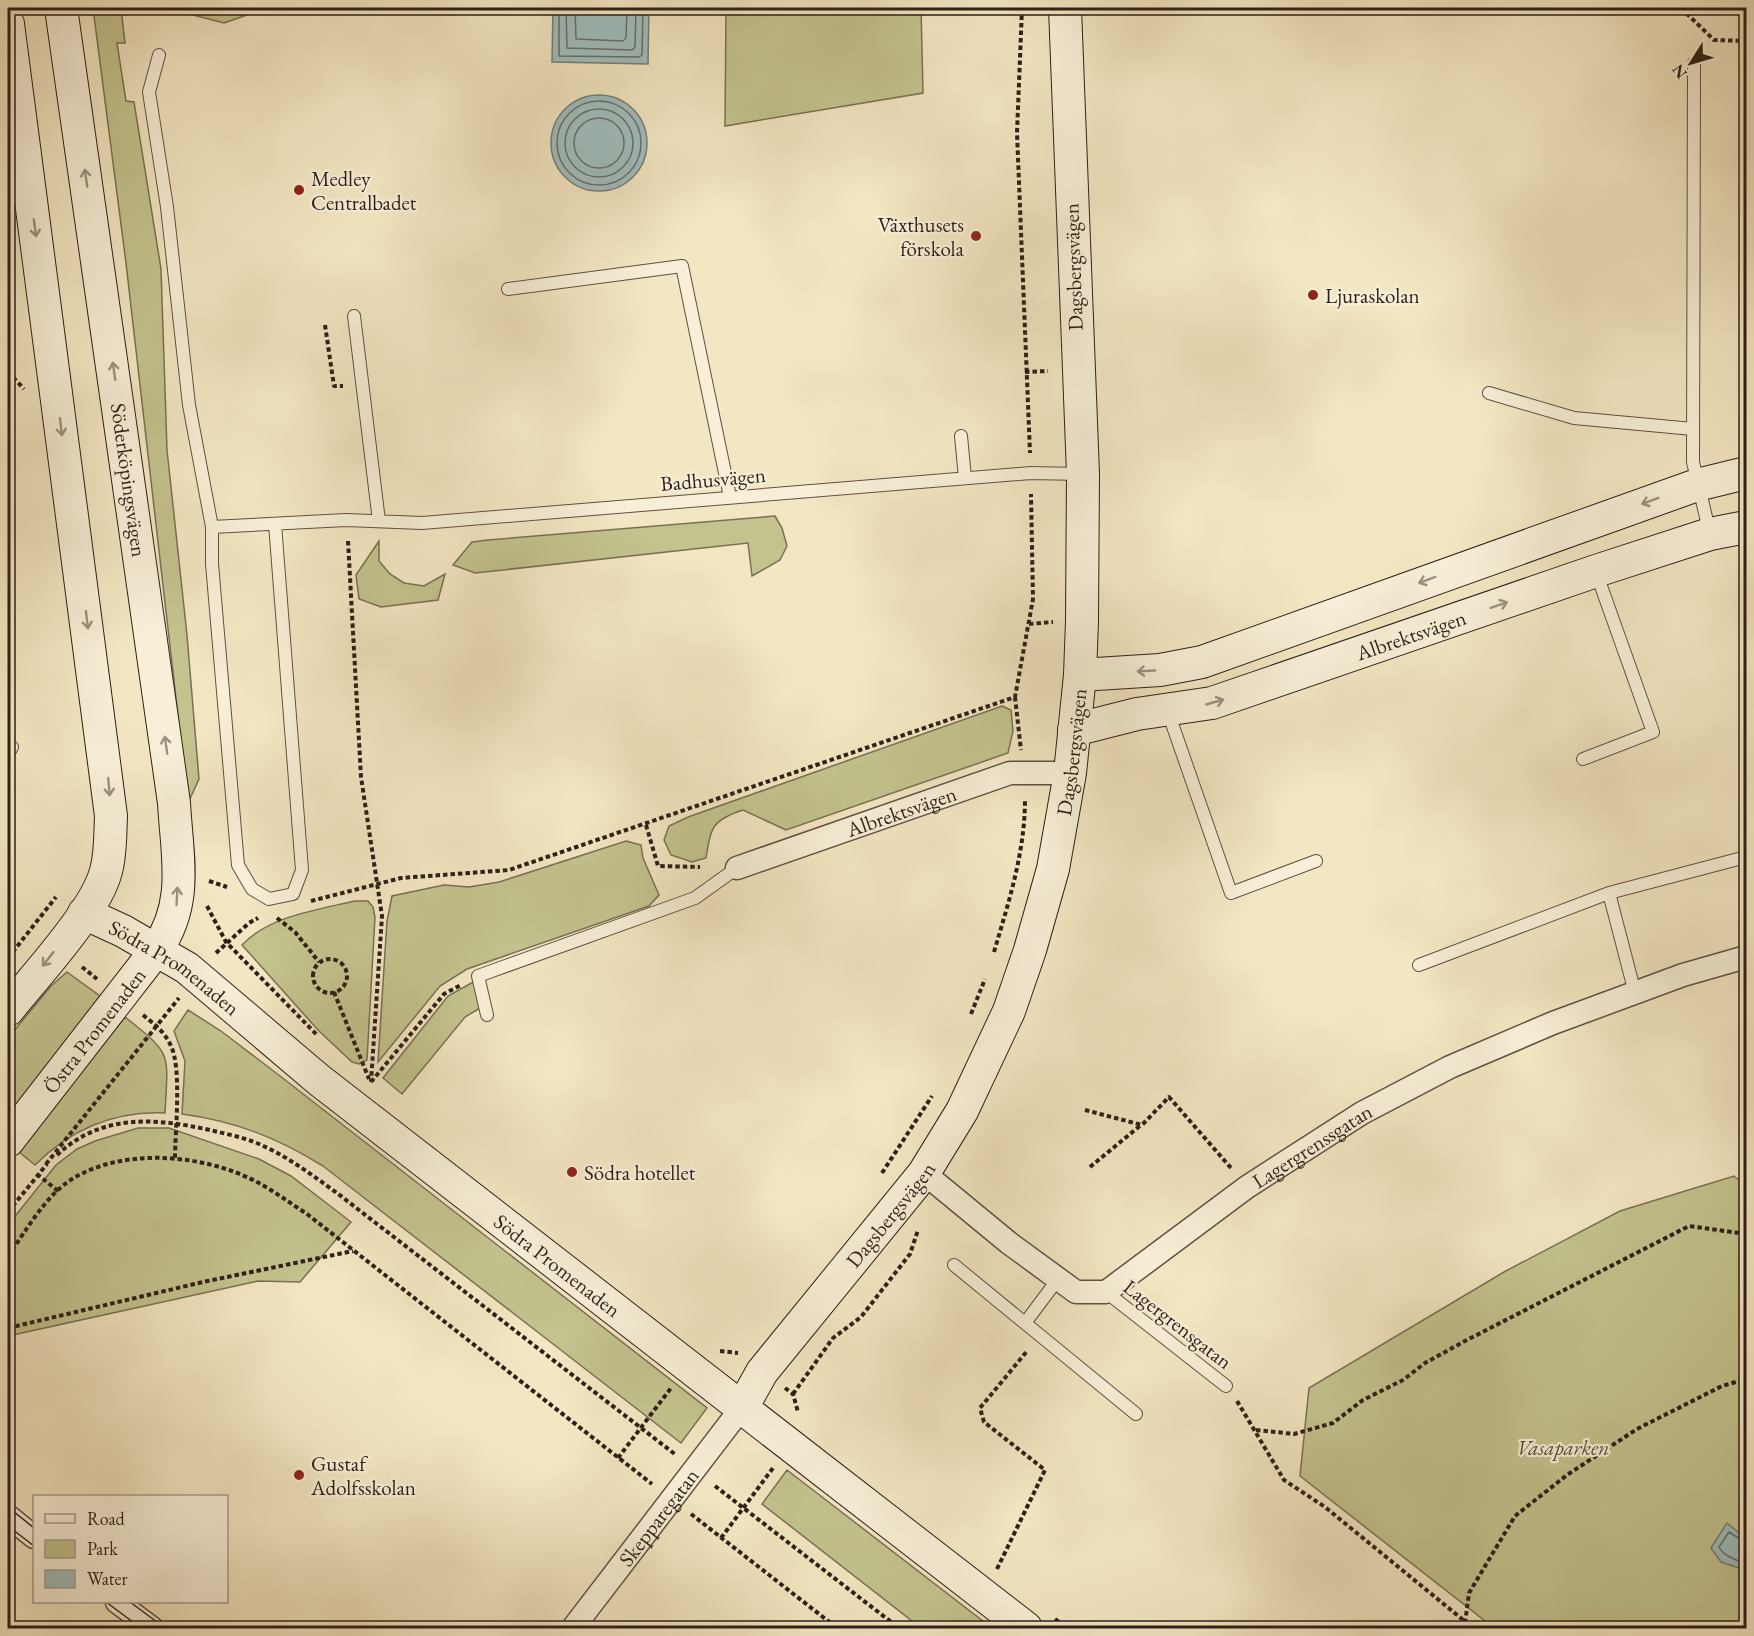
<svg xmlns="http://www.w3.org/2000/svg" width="1754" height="1636" viewBox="0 0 1754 1636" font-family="'EB Garamond',serif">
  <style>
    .green { fill: #c3c38e; stroke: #787153; stroke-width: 1.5 }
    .water { fill: #a0bdbd; stroke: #727e7b; stroke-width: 1.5 }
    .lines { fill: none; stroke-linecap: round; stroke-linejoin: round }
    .shore { stroke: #666e6a; stroke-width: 1.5 }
    .lane-casing { stroke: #5e5142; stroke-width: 14 }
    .street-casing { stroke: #5e5142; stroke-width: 25 }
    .secondary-casing { stroke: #2d1f18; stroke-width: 34 }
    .path { stroke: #2d1f18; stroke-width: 4; stroke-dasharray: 4.5 3; stroke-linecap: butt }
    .lane { stroke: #f7efd7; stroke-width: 12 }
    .street { stroke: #f7efd7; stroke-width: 22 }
    .secondary { stroke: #f7efd7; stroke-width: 32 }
    .tram { stroke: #2d1f18; stroke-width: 1.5 }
    .oneway { stroke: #9c9181 }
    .poi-dot { fill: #8f2418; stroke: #f7efd7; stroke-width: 2 }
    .labels { text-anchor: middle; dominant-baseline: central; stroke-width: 4.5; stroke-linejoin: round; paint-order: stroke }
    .poi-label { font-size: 21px; fill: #2d1f18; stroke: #f7efd7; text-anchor: start }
    .street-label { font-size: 21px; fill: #2d1f18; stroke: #f7efd7 }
    .park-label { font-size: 21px; font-style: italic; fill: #5a503b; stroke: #f7efd7 }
  </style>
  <rect width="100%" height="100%" fill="#f3e6c2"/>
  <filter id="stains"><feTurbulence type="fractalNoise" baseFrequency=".00333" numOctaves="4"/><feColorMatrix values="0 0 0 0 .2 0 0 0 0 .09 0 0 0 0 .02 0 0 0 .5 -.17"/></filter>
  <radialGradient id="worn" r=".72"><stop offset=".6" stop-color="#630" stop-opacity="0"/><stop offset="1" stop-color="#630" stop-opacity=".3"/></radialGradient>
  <!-- green -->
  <path class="green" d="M93 8H121L125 43H117L126 101 134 102 161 269 167 450 187 635 199 779 188 803 126 263Z
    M166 8H250V14L224 23Z
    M726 8H921L923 93 725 126Z
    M775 516 782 528 787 546 780 560 752 576 748 543 475 573 453 565 472 542 488 540Z
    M379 541V561L390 574 404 583 424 586 445 574 438 600 381 607 359 599 356 575Z
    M1002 706 1011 710 1013 731 1008 753 786 830 743 810C712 820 711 827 706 858L692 862 671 855 664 840 669 826 688 817Z
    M626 841 641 845 643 858 659 895 649 906 467 969 440 986 378 1062 387 921 392 896 444 885 469 887 499 882Z
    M355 901H368L373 907 375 917 367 1060 359 1064 352 1062 318 1030 242 945C269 916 317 910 355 901Z
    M67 972 100 996 8 1115V1038L51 986Z
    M475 981 480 1008 465 1017 402 1094 383 1078 448 996Z
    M188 1010 221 1031 280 1076 707 1408 681 1443 323 1166C278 1138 235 1121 182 1114L185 1061 174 1031Z
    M125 1017C173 1055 168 1052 165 1113 114 1111 71 1129 35 1165L19 1152Z
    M138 1128H169L259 1159 291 1176 351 1222 300 1282 258 1281 8 1336V1225L56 1165 77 1149 95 1141Z
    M1734 1176 1746 1186V1628H1494L1300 1476 1309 1388 1504 1272 1620 1211Z
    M787 1470 992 1628H921L762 1504Z"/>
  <!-- water -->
  <path class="water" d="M553 8H649L648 64 552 62Z
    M551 143a48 48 0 1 1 96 0a48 48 0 1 1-96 0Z
    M1727 1523 1746 1539V1576L1739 1568 1721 1562 1711 1548Z"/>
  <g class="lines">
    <!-- shore -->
    <path class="shore" d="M559 8V56L639 57 642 55 643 8
      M566 8 567 48 632 50 635 47 636 8
      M575 8 576 39 623 41 626 38 627 8
      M557 143a42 42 0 1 1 84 0a42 42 0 1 1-84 0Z
      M565 143a34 34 0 1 1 68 0a34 34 0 1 1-68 0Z
      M574 143a25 25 0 1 1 50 0a25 25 0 1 1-50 0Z
      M1746 1543 1729 1532 1719 1547C1726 1560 1738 1557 1746 1567"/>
    <defs>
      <path id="lane" d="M159 55 149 92 167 207 189 405 212 527
        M1694 63 1693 462 1710 534
        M508 289 682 266 730 497
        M354 316 379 521
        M1489 393 1574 418 1693 429
        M961 436 965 478
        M275 524 302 870 293 894 269 899 252 889 238 865 212 564V527L346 520 422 523 1031 473 1081 474
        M1168 712 1231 893 1316 861
        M8 754 12 747
        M1583 759 1653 732 1596 572
        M1609 893 1635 993
        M1419 965 1609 893 1746 857
        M487 1015 478 976 695 898 737 868
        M954 1265 1136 1414
        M1106 1292 1226 1386
        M1025 1323 1058 1279"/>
      <g id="street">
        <path id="s1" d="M737 868 1010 773H1070"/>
        <path id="s2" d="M924 1173 1009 1243 1076 1292H1106L1247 1187 1362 1113 1450 1067 1553 1023 1683 975 1746 957"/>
        <path d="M8 1516 34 1537"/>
        <path d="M117 1602 152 1628"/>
        <path id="s3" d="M573 1628 743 1406"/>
      </g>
      <g id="secondary">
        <path d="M8 24 111 816C110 834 111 853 106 871 96 911 35 976 8 1010"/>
        <path d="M1080 675 1160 670 1202 662 1697 485 1746 473"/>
        <path id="s4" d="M1074 730 1137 714 1212 703 1596 571 1710 534 1746 527"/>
        <path id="s5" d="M84 913 123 931 187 968 319 1080 1026 1628"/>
        <path id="s6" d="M8 1141 157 949C189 902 177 857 174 803L61 8"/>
        <path id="s7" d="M743 1406 762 1372 924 1173 962 1111 1009 1011 1030 950 1053 869 1070 773 1080 675 1082 621 1083 474 1065 8"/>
      </g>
    </defs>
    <!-- lane casing -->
    <use href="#lane" class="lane-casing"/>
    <!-- street casing -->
    <use href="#street" class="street-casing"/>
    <!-- secondary casing -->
    <use href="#secondary" class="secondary-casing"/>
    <!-- path -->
    <path class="path" d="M1022 8 1017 133 1030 453
      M1681 8 1714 40 1746 41
      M325 325 334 386H343
      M8 372 24 389
      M1025 372 1048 371
      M348 541 361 777 382 916 371 1082
      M1029 624 1053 622
      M1015 697 1021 750
      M646 825 658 866 700 867
      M209 881 227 887
      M311 901 401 878 509 870 1015 697 1033 599 1031 494
      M207 906 226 942 318 1036
      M277 918 295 932 319 962
      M994 952C1009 901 1025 852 1025 799
      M216 953 249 923 258 918
      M8 958 56 897
      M313 976a17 17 0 1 1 34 0a17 17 0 1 1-34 0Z
      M82 967 97 979
      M334 992 369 1079
      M971 1014 985 979
      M143 1015C154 1024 165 1032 171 1046 182 1069 175 1131 175 1159
      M371 1082 444 994 461 985
      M1085 1110 1142 1125 1169 1097 1231 1168
      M57 1155C102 1113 155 1118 210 1130 226 1134 243 1137 259 1144 287 1156 312 1175 337 1193L676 1455
      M46 1164 179 998
      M1090 1167 1141 1125
      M882 1173 932 1096
      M37 1174 58 1191
      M8 1212 47 1164
      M8 1256C26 1231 45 1196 72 1179 124 1147 204 1154 257 1182 274 1191 290 1203 307 1214L652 1484
      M8 1328 203 1282 353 1251
      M720 1351 738 1353
      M785 1388 793 1394 798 1412
      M793 1394 833 1338 861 1317 910 1254 918 1230
      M1237 1401 1284 1480 1325 1507 1473 1628
      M1256 1430 1294 1434 1333 1423 1363 1400 1403 1380 1425 1363 1465 1341 1689 1226 1746 1234
      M618 1458 671 1388
      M715 1486 899 1628
      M691 1514 837 1628
      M721 1538 773 1468
      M997 1569 1045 1470 984 1422 980 1408 1028 1350
      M1055 1619 1067 1628
      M1465 1623 1469 1593 1515 1516 1567 1475 1637 1429 1722 1386 1746 1379"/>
    <!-- lane -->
    <use href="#lane" class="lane"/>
    <!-- street -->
    <use href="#street" class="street"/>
    <!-- secondary -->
    <use href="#secondary" class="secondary"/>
    <!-- tram -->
    <path class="tram" d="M8 1507 34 1528
      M8 1526 34 1546
      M106 1602 141 1628
      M130 1602 165 1628"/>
  </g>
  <!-- one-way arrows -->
  <defs><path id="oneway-shaft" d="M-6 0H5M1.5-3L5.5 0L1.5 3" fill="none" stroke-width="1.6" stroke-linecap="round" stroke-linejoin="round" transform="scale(1.5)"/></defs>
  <g class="oneway">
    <use href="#oneway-shaft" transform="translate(86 178) rotate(-98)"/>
    <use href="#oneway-shaft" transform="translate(35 228) rotate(82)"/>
    <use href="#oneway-shaft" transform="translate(114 371) rotate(-98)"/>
    <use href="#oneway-shaft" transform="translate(61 427) rotate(83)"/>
    <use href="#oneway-shaft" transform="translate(1650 501) rotate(160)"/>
    <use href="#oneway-shaft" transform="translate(1427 580) rotate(160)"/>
    <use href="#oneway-shaft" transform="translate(1499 605) rotate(-19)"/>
    <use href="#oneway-shaft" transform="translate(87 620) rotate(83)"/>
    <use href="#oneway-shaft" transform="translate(1146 671) rotate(177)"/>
    <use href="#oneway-shaft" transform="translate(1215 702) rotate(-16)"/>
    <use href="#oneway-shaft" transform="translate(166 745) rotate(-98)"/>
    <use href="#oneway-shaft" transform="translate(109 787) rotate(85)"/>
    <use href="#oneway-shaft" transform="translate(177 896) rotate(-87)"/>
    <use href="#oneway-shaft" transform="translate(48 959) rotate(128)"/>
  </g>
  <!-- markers -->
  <g class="poi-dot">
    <circle cx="299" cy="190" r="6"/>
    <circle cx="976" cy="236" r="6"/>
    <circle cx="1313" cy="295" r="6"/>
    <circle cx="572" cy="1172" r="6"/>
    <circle cx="299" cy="1475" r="6"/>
  </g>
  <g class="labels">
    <!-- poi labels -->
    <g class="poi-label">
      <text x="311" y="178">Medley<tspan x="311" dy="24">Centralbadet</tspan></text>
      <text x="964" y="224" text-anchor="end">Växthusets<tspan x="964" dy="24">förskola</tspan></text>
      <text x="1325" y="295">Ljuraskolan</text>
      <text x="584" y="1172">Södra hotellet</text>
      <text x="311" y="1463">Gustaf<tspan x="311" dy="24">Adolfsskolan</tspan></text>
    </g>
    <!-- street labels -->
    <g class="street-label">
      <text transform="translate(1073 267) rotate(-92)">Dagsbergsvägen</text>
      <text transform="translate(713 479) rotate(-5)">Badhusvägen</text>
      <text transform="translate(129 480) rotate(82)">Söderköpingsvägen</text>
      <text stroke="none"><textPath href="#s4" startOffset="351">Albrektsvägen</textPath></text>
      <text stroke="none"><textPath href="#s7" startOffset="746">Dagsbergsvägen</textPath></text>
      <text stroke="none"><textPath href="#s1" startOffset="174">Albrektsvägen</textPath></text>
      <text stroke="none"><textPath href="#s5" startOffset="106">Södra Promenaden</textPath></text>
      <text stroke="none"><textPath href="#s6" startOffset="140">Östra Promenaden</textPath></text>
      <text stroke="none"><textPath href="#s2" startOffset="476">Lagergrenssgatan</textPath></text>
      <text stroke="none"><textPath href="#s7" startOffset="242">Dagsbergsvägen</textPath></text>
      <text stroke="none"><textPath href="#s5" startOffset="592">Södra Promenaden</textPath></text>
      <text transform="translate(1178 1324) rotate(38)">Lagergrensgatan</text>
      <text stroke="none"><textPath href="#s3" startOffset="140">Skepparegatan</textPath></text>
    </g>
    <!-- park labels -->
    <g class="park-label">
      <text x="1563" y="1447">Vasaparken</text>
    </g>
  </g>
  <!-- margin -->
  <rect width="1754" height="1636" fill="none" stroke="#f3e6c2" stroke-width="30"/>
  <rect x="9" y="9" width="1736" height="1618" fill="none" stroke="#2d1f18" stroke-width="3"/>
  <rect x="15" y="15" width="1724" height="1606" fill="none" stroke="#2d1f18" stroke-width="1.5"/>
  <!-- legend -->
  <rect x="33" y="1495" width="195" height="108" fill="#f7efd7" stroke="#a69c8b" stroke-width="1.5"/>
  <rect x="45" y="1514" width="30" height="9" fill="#f7efd7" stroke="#a69c8b" stroke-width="1.5"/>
  <text x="87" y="1525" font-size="18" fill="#2d1f18">Road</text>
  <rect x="45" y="1540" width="30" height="18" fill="#c3c38e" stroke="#a69c8b" stroke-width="1.5"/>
  <text x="87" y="1555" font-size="18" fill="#2d1f18">Park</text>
  <rect x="45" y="1570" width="30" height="18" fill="#a0bdbd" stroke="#a69c8b" stroke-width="1.5"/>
  <text x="87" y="1585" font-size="18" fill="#2d1f18">Water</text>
  <!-- north arrow -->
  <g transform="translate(1691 63) rotate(233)" stroke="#f7efd7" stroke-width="4.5" paint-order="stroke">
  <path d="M0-4.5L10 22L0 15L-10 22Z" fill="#2d1f18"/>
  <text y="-9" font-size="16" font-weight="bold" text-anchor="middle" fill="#2d1f18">N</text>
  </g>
  <rect width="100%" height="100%" filter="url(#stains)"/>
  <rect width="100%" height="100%" fill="url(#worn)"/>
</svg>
